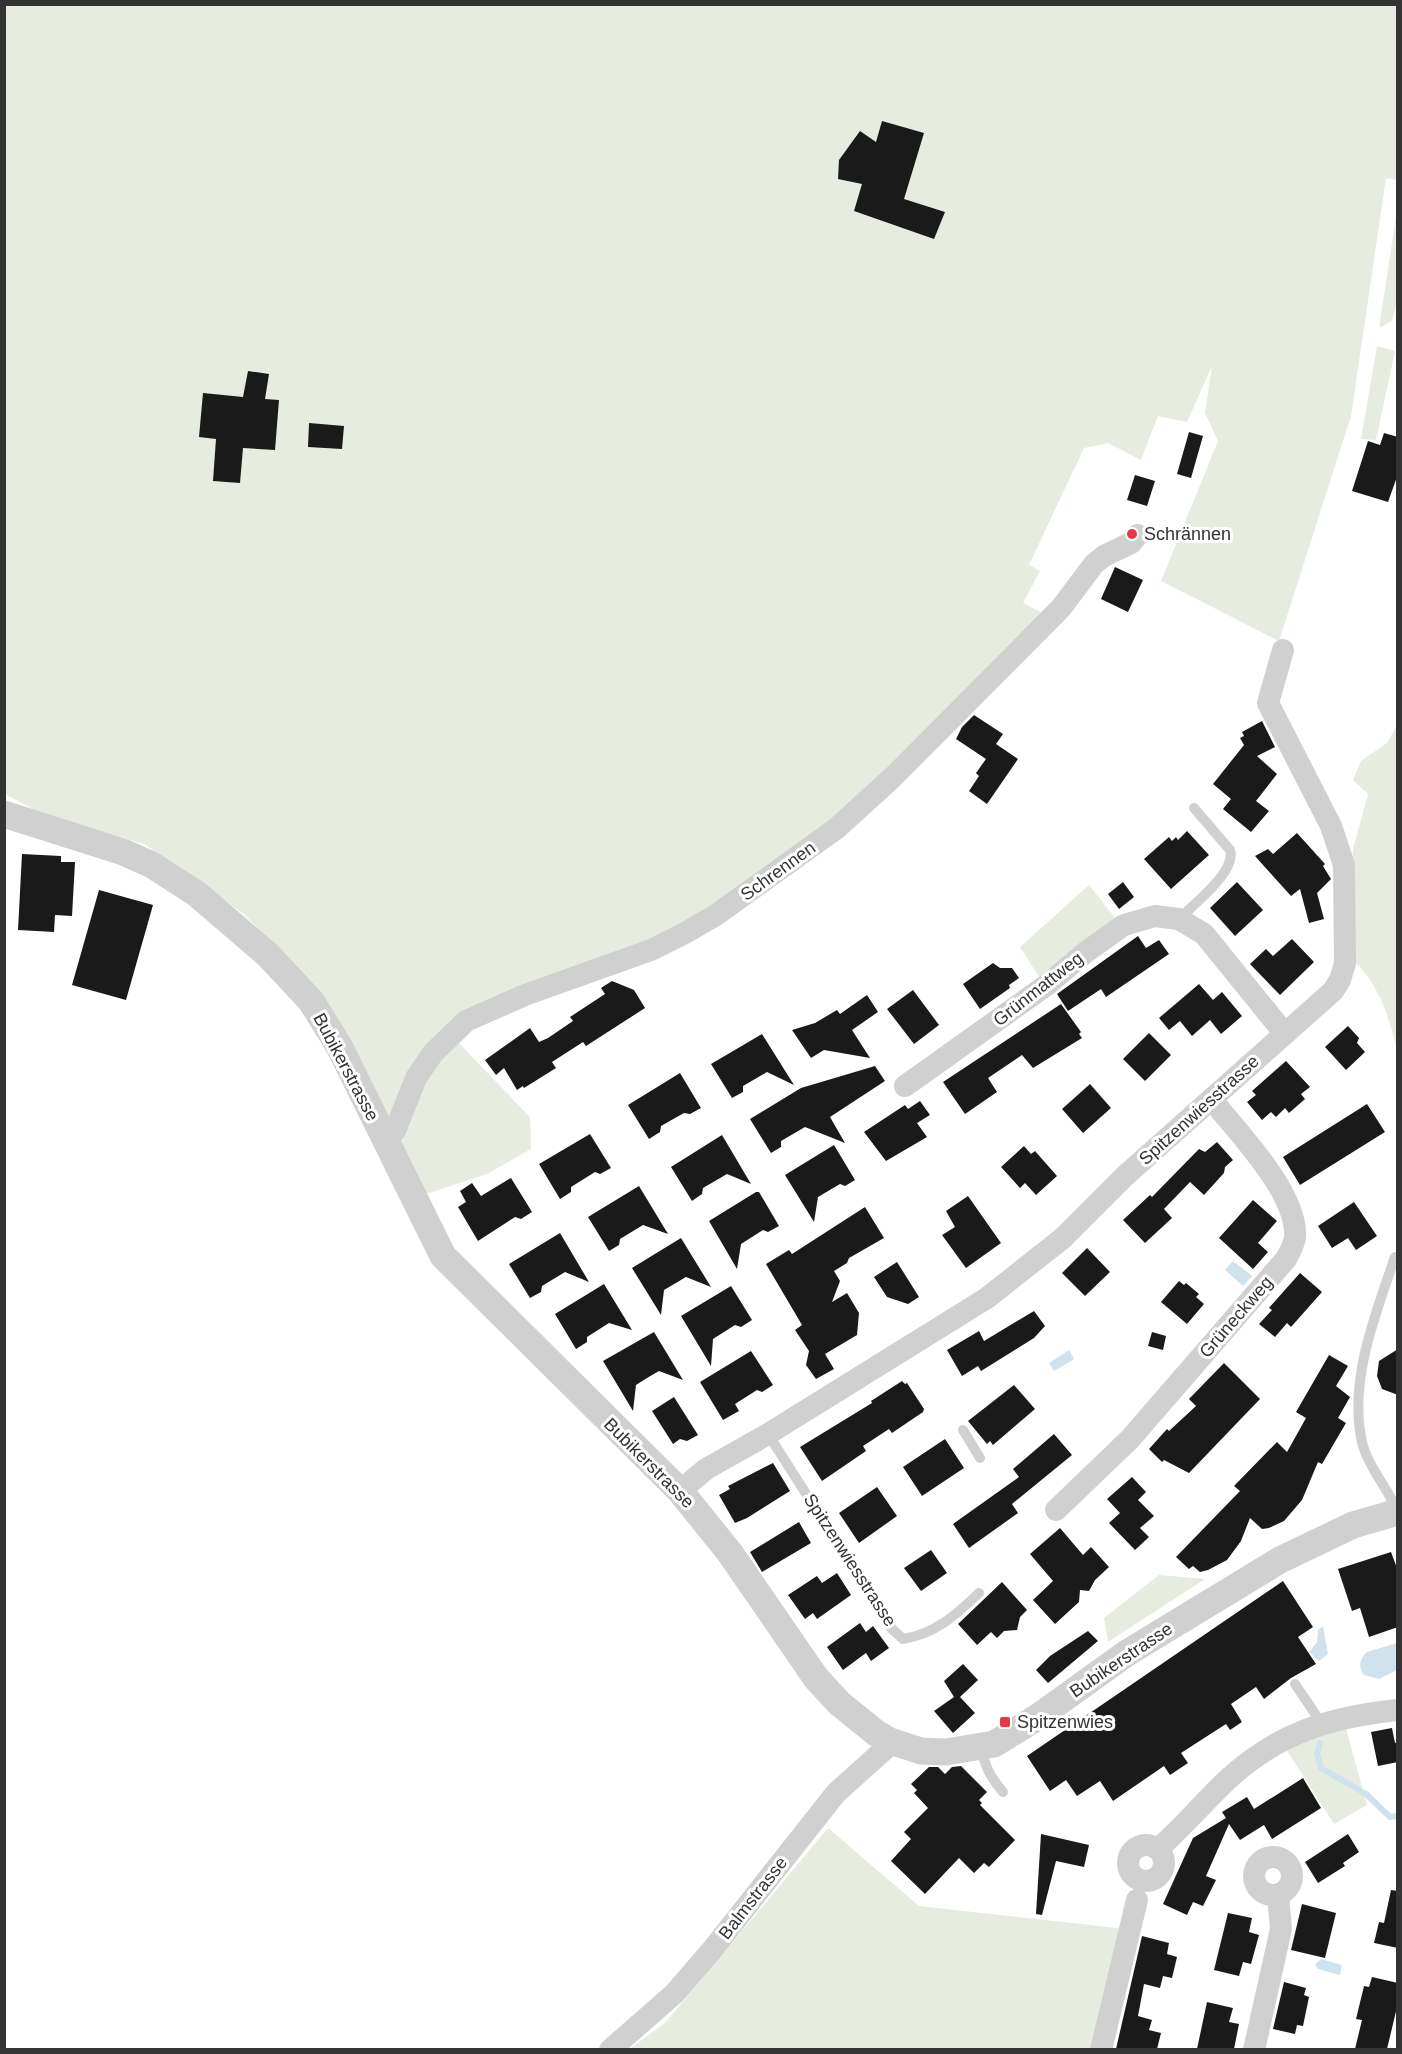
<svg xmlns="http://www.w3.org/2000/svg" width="1402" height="2054" viewBox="0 0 1402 2054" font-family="Helvetica,sans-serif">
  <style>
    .green { fill: #e6ecdf }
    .water { fill: #cfe2ee }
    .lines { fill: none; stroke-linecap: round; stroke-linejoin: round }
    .stream { stroke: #cfe2ee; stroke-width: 6 }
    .building { fill: #1a1a1a }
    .service { stroke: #d0d0d0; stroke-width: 10 }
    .minor { stroke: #d0d0d0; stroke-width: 22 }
    .tertiary { stroke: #d0d0d0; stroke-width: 27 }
    .poi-dot { fill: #e63946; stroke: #fff; stroke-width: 2 }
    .labels { text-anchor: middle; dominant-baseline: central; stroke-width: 6; stroke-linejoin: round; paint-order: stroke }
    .poi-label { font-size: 18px; fill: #333; stroke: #fff; text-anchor: start }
    .street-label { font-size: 18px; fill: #333; stroke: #fff }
  </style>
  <rect width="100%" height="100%" fill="#fff"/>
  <!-- green -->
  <path class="green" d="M4 5H1397V180L1386 178 1351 416 1279 641 1161 581 1218 441 1205 413 1212 366 1187 422 1158 416 1141 460 1108 443 1084 448 1029 565 1040 571 1023 603 1049 616 835 824 687 928 464 1016 390 1122 320 993 244 914 144 844 42 814 5 794Z
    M1397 211V302L1392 321 1379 328Z
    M1377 346 1395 351 1376 440 1361 439Z
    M1397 725V1050C1389 1016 1379 984 1353 960L1349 923 1353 849 1368 794 1353 780 1361 761 1387 743Z
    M1089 885 1116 919 1039 977 1020 947Z
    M450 1034 530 1117 531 1149 487 1174 423 1195 395 1131Z
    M1159 1575 1205 1579 1108 1642 1104 1618Z
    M1345 1725 1367 1805 1334 1824 1286 1749Z
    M828 1828 919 1906 1126 1929 1097 2049 628 2050 665 2023Z"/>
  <!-- water -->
  <path class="water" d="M1233 1261 1252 1276 1243 1286 1225 1270Z
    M1069 1350 1074 1359 1054 1371 1049 1363Z
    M1323 1626 1328 1654 1319 1661 1309 1652 1317 1642 1318 1630Z
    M1397 1643V1670L1379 1679 1364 1675C1358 1667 1359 1659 1367 1652Z
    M1321 1959 1342 1965 1340 1975 1318 1969 1315 1964Z"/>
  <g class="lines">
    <!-- stream -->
    <path class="stream" d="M1320 1743 1317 1753 1321 1768 1366 1794 1390 1817 1398 1816"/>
  </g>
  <!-- building -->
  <path class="building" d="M882 121 924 133 904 199 945 212 934 239 854 211 862 184 838 179 839 160 860 131 876 142Z
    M248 371 269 374 265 399 279 400 275 450 243 448 240 483 213 481 216 439 199 437 203 393 243 397Z
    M309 423 344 426 342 449 308 447Z
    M1189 432 1203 436 1191 478 1177 474Z
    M1384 433 1398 437V474L1388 502 1352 491 1368 441 1380 445Z
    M1135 475 1155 481 1147 506 1127 500Z
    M1115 567 1143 580 1128 612 1101 599Z
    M974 715 1003 734 996 744 1018 759 987 804 969 791 979 776 976 773 986 759 956 739 962 727Z
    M1262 721 1275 747 1257 756 1277 774 1256 801 1269 811 1251 832 1223 809 1231 799 1213 784 1244 745 1240 738 1244 736 1242 732Z
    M1187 831 1209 855 1171 889 1144 859 1169 837 1172 841 1176 837 1178 840Z
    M1297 833 1325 864 1323 866 1331 879 1317 893 1324 919 1309 923 1300 889 1291 896 1255 856 1268 849 1273 854Z
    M22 854 61 856V862H75L72 916 55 915 54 932 18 930Z
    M1123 882 1134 897 1119 909 1108 894Z
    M1237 882 1263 910 1235 936 1210 908Z
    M99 890 153 905 126 1000 72 985Z
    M1138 936 1146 948 1159 940 1169 954 1106 997 1101 989 1068 1011 1057 994Z
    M1292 939 1314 962 1280 995 1250 964 1266 949 1273 956Z
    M993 963 1000 968H1012L1019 978 1009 985 1010 988 980 1009 963 984Z
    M612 981 634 990 645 1008 586 1046 583 1042 552 1062 556 1068 524 1088 523 1086 517 1090 504 1068 496 1075 485 1060 530 1028 539 1042 548 1038 573 1021 570 1017 605 994 601 988Z
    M1199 984 1213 1000 1222 992 1242 1016 1221 1034 1210 1020 1192 1036 1180 1021 1169 1030 1159 1018Z
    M913 990 939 1025 914 1044 887 1009Z
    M867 995 878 1012 852 1030 870 1058 824 1050 811 1058 792 1030 815 1023 837 1010 840 1014Z
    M1061 1004 1081 1032 1079 1034 1082 1038 1033 1068 1022 1055 988 1078 997 1092 965 1114 943 1082Z
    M1348 1026 1359 1038 1357 1043 1365 1052 1346 1070 1325 1047Z
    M1149 1033 1171 1055 1145 1081 1123 1059Z
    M762 1034 794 1085 767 1072 743 1086V1092L732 1098 711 1064Z
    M1286 1061 1310 1087 1301 1094 1305 1099 1289 1113 1285 1108 1276 1117 1271 1112 1262 1120 1247 1102 1256 1095 1252 1091Z
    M875 1066 885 1081 830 1117 845 1143 805 1127 781 1141V1147L771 1153 750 1119 801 1088Z
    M680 1073 701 1108 690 1114 684 1113 668 1122 661 1126 660 1132 649 1139 628 1105Z
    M1090 1084 1111 1108 1083 1133 1062 1109Z
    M920 1101 930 1115 917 1123 927 1137 886 1161 864 1132 905 1105 908 1109Z
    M1367 1104 1385 1132 1300 1185 1283 1157Z
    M590 1134 611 1168 600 1174 595 1172 571 1187V1192L560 1199 539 1164Z
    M722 1135 751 1184 727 1174 703 1188 702 1194 692 1201 671 1167Z
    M1217 1142 1233 1160 1225 1167 1224 1173 1204 1195 1190 1182 1164 1209 1172 1218 1145 1243 1123 1220 1150 1195 1152 1197 1199 1149 1205 1152Z
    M834 1145 855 1180 845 1186 840 1184 818 1197 814 1222 785 1175Z
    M1024 1146 1031 1154 1035 1151 1057 1176 1036 1195 1025 1183 1020 1188 1001 1167Z
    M511 1178 532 1212 521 1219 515 1217 478 1241 458 1207 466 1202 460 1191 472 1183 481 1196Z
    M639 1186 668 1234 643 1225 620 1239 619 1245 609 1251 588 1217Z
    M756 1192H759L779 1226 768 1232 763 1230 741 1244 737 1269 709 1221Z
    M968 1196 1001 1243 966 1268 942 1235 955 1227 946 1211Z
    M1253 1200 1277 1221 1258 1243 1268 1252 1253 1269 1219 1238Z
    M1354 1202 1377 1236 1356 1250 1348 1238 1332 1248 1318 1226Z
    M865 1207 884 1238 849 1258 847 1263 834 1271 840 1281 832 1302 847 1293 859 1313 857 1335 825 1354 834 1369 816 1379 806 1365 809 1351 795 1330 802 1325 766 1264 789 1250 792 1254Z
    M560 1233 589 1282 565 1272 542 1286 541 1292 530 1298 509 1264Z
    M681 1238 711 1287 686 1277 664 1290 661 1315 632 1268Z
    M1087 1248 1110 1272 1085 1296 1062 1273Z
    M897 1262 919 1297 908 1304 887 1297 874 1277Z
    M1300 1273 1322 1292 1291 1327 1287 1323 1275 1337 1259 1324 1272 1310 1269 1308Z
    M1179 1281 1184 1285 1186 1283 1199 1294 1196 1297 1204 1304 1187 1324 1161 1302Z
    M604 1284 632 1330 609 1323 587 1337V1342L576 1349 555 1314Z
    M731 1286 752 1320 741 1327 735 1325 713 1339 711 1366 681 1316Z
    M1034 1311 1045 1326 1034 1338 981 1371 978 1366 962 1376 947 1350 979 1331 984 1341Z
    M654 1332 683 1380 659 1371 647 1378 636 1385 633 1411 603 1361Z
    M1152 1332 1166 1336 1163 1350 1148 1346Z
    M1398 1349V1395L1382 1389 1377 1376 1379 1361Z
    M751 1351 773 1385 762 1392 757 1390 735 1404 739 1411 723 1420 700 1382Z
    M1329 1355 1348 1366 1336 1386 1350 1397 1338 1418 1346 1423 1322 1464 1318 1462 1302 1500 1284 1521 1269 1528 1262 1529 1250 1518 1241 1541 1227 1560 1208 1570 1200 1572 1193 1566 1189 1569 1176 1557 1240 1491 1234 1486 1277 1442 1287 1452 1306 1418 1296 1412Z
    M1224 1363 1260 1399 1189 1473 1164 1460 1162 1462 1149 1449 1167 1429 1169 1431 1196 1406 1189 1399Z
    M902 1381 905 1384 907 1383 924 1409 923 1412 892 1433 889 1429 863 1446 866 1451 822 1481 800 1447 872 1403 871 1401Z
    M1014 1385 1035 1409 993 1445 990 1441 987 1444 968 1421Z
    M674 1397 698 1435 687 1441 680 1439 673 1444 652 1411Z
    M1054 1434 1072 1455 1012 1504 1018 1513 969 1548 953 1524 1019 1477 1013 1469Z
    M945 1439 964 1468 922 1496 903 1467Z
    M773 1463 790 1491 747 1518 735 1523 719 1495 730 1489 728 1486Z
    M1132 1477 1146 1492 1138 1500 1154 1516 1140 1528 1149 1537 1135 1550 1109 1523 1120 1513 1107 1499Z
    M877 1487 897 1516 859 1543 839 1513Z
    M799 1522 811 1543 762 1572 750 1552Z
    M1060 1528 1083 1555 1091 1547 1109 1567 1095 1580 1089 1591 1080 1590 1079 1602 1055 1624 1033 1600 1053 1581 1030 1554Z
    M931 1550 947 1573 921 1591 904 1568Z
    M1391 1552 1398 1571V1627L1369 1637 1360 1608 1352 1611 1338 1569Z
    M837 1573 851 1595 817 1619 813 1613 805 1619 788 1595 817 1576 822 1583Z
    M1283 1581 1313 1627 1298 1637 1316 1664 1291 1678 1264 1699 1256 1687 1231 1704 1242 1722 1230 1730 1226 1724 1181 1753 1188 1763 1170 1775 1164 1766 1113 1801 1100 1781 1077 1796 1066 1780 1050 1791 1027 1756Z
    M1002 1582 1027 1610 1020 1617 1017 1630 1004 1631 997 1638 991 1632 977 1645 958 1624Z
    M860 1623 866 1632 873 1626 889 1648 871 1661 866 1653 843 1670 827 1647Z
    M1088 1631 1098 1641 1048 1683 1036 1670 1050 1656Z
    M963 1664 978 1680 960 1697 975 1713 953 1733 934 1711 954 1697 944 1681Z
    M1392 1728 1395 1743 1398 1742V1762L1378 1766 1371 1732Z
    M961 1766 987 1792 979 1800 982 1803 980 1805 1015 1840 989 1867 984 1863 974 1873 959 1858 925 1894 891 1861 911 1839 904 1832 928 1808 914 1793 917 1790 911 1784 929 1767H938L945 1774 952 1767Z
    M1303 1778 1321 1808 1272 1839 1264 1825 1240 1840 1229 1824 1206 1876 1216 1880 1203 1906 1193 1902 1187 1915 1163 1904 1193 1838 1226 1818 1222 1812 1247 1797 1254 1809Z
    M1041 1834 1089 1845 1084 1867 1056 1861 1042 1915 1036 1914Z
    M1348 1834 1359 1852 1343 1863 1345 1866 1318 1883 1305 1862Z
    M1391 1890 1398 1891V1948L1374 1943 1379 1922 1384 1923Z
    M1302 1904 1336 1913 1325 1958 1291 1950Z
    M1228 1913 1252 1918 1249 1932 1259 1935 1251 1964 1243 1962 1239 1976 1214 1970Z
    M1142 1936 1169 1943 1167 1954 1177 1957 1172 1978 1163 1976 1160 1988 1144 1984 1138 2016 1152 2020 1149 2030 1161 2033 1157 2049H1116Z
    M1372 1977 1398 1983V2003L1387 2049H1355L1362 2020 1356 2019 1364 1986 1369 1987Z
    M1284 1982 1306 1988 1304 1995 1309 1997 1303 2026 1297 2025 1295 2034 1273 2029Z
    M1207 2002 1233 2008 1229 2022 1239 2024 1234 2049H1197Z"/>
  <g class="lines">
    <!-- service -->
    <path class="service" d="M1179 919C1194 904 1237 871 1230 850L1194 808
      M1395 1257C1375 1315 1347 1385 1363 1446 1370 1471 1389 1488 1397 1512
      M963 1430 980 1458
      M768 1434 892 1629 903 1639C935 1634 956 1615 979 1593
      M1295 1684 1322 1724
      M982 1748C984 1766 991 1778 1003 1792
      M1137 1900 1140 1880"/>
    <!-- minor -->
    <path class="minor" d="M905 1086 1048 984 1086 952 1124 925 1155 916 1179 919 1204 934 1285 1034
      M383 1138 395 1131 416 1078 433 1053 466 1021 525 995 651 950 685 933 716 915 837 828 893 777 1061 608 1094 564 1104 556 1131 543 1138 535
      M680 1491 706 1469 768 1434 987 1298 1063 1238 1126 1175 1333 991 1340 980 1345 963 1344 865 1331 826 1268 703 1283 650
      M1056 1510 1130 1439 1286 1259C1290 1252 1294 1245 1295 1237 1298 1194 1238 1132 1212 1100
      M1128 1863a18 18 0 1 1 36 0a18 18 0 1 1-36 0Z
      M1158 1849C1182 1828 1203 1803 1226 1781 1277 1733 1330 1717 1398 1710
      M1254 1876a19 19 0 1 1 38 0a19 19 0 1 1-38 0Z
      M610 2050 675 1993 712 1950 836 1793 885 1749 890 1741
      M1101 2050 1137 1900
      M1254 2050 1281 1929 1278 1895"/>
    <!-- tertiary -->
    <path class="tertiary" d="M4 814 123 852 152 865 197 894 268 955 311 1001 339 1046 443 1256 680 1491 730 1553 816 1678 839 1703 876 1733 890 1741 921 1751 946 1752 994 1744 1038 1717 1127 1653 1280 1560 1353 1525 1398 1512"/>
  </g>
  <!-- markers -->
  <g class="poi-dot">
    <circle cx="1132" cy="534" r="6"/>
    <rect x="999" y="1716" width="12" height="12" rx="3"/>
  </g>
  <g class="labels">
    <!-- poi labels -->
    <g class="poi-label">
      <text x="1144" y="534">Schrännen</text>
      <text x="1017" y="1722">Spitzenwies</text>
    </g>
    <!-- street labels -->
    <g class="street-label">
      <text transform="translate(778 871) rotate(-36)">Schrennen</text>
      <text transform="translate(1038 989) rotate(-38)">Grünmattweg</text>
      <text transform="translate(346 1067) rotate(62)">Bubikerstrasse</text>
      <text transform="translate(1199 1110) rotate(-42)">Spitzenwiesstrasse</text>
      <text transform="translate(1236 1317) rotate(-49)">Grüneckweg</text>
      <text transform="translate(649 1463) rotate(45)">Bubikerstrasse</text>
      <text transform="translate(850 1560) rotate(57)">Spitzenwiesstrasse</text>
      <text transform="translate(1121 1660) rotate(-34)">Bubikerstrasse</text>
      <text transform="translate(753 1898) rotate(-52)">Balmstrasse</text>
    </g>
  </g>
  <!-- border -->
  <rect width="1402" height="2054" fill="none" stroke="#333333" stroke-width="12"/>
</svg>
